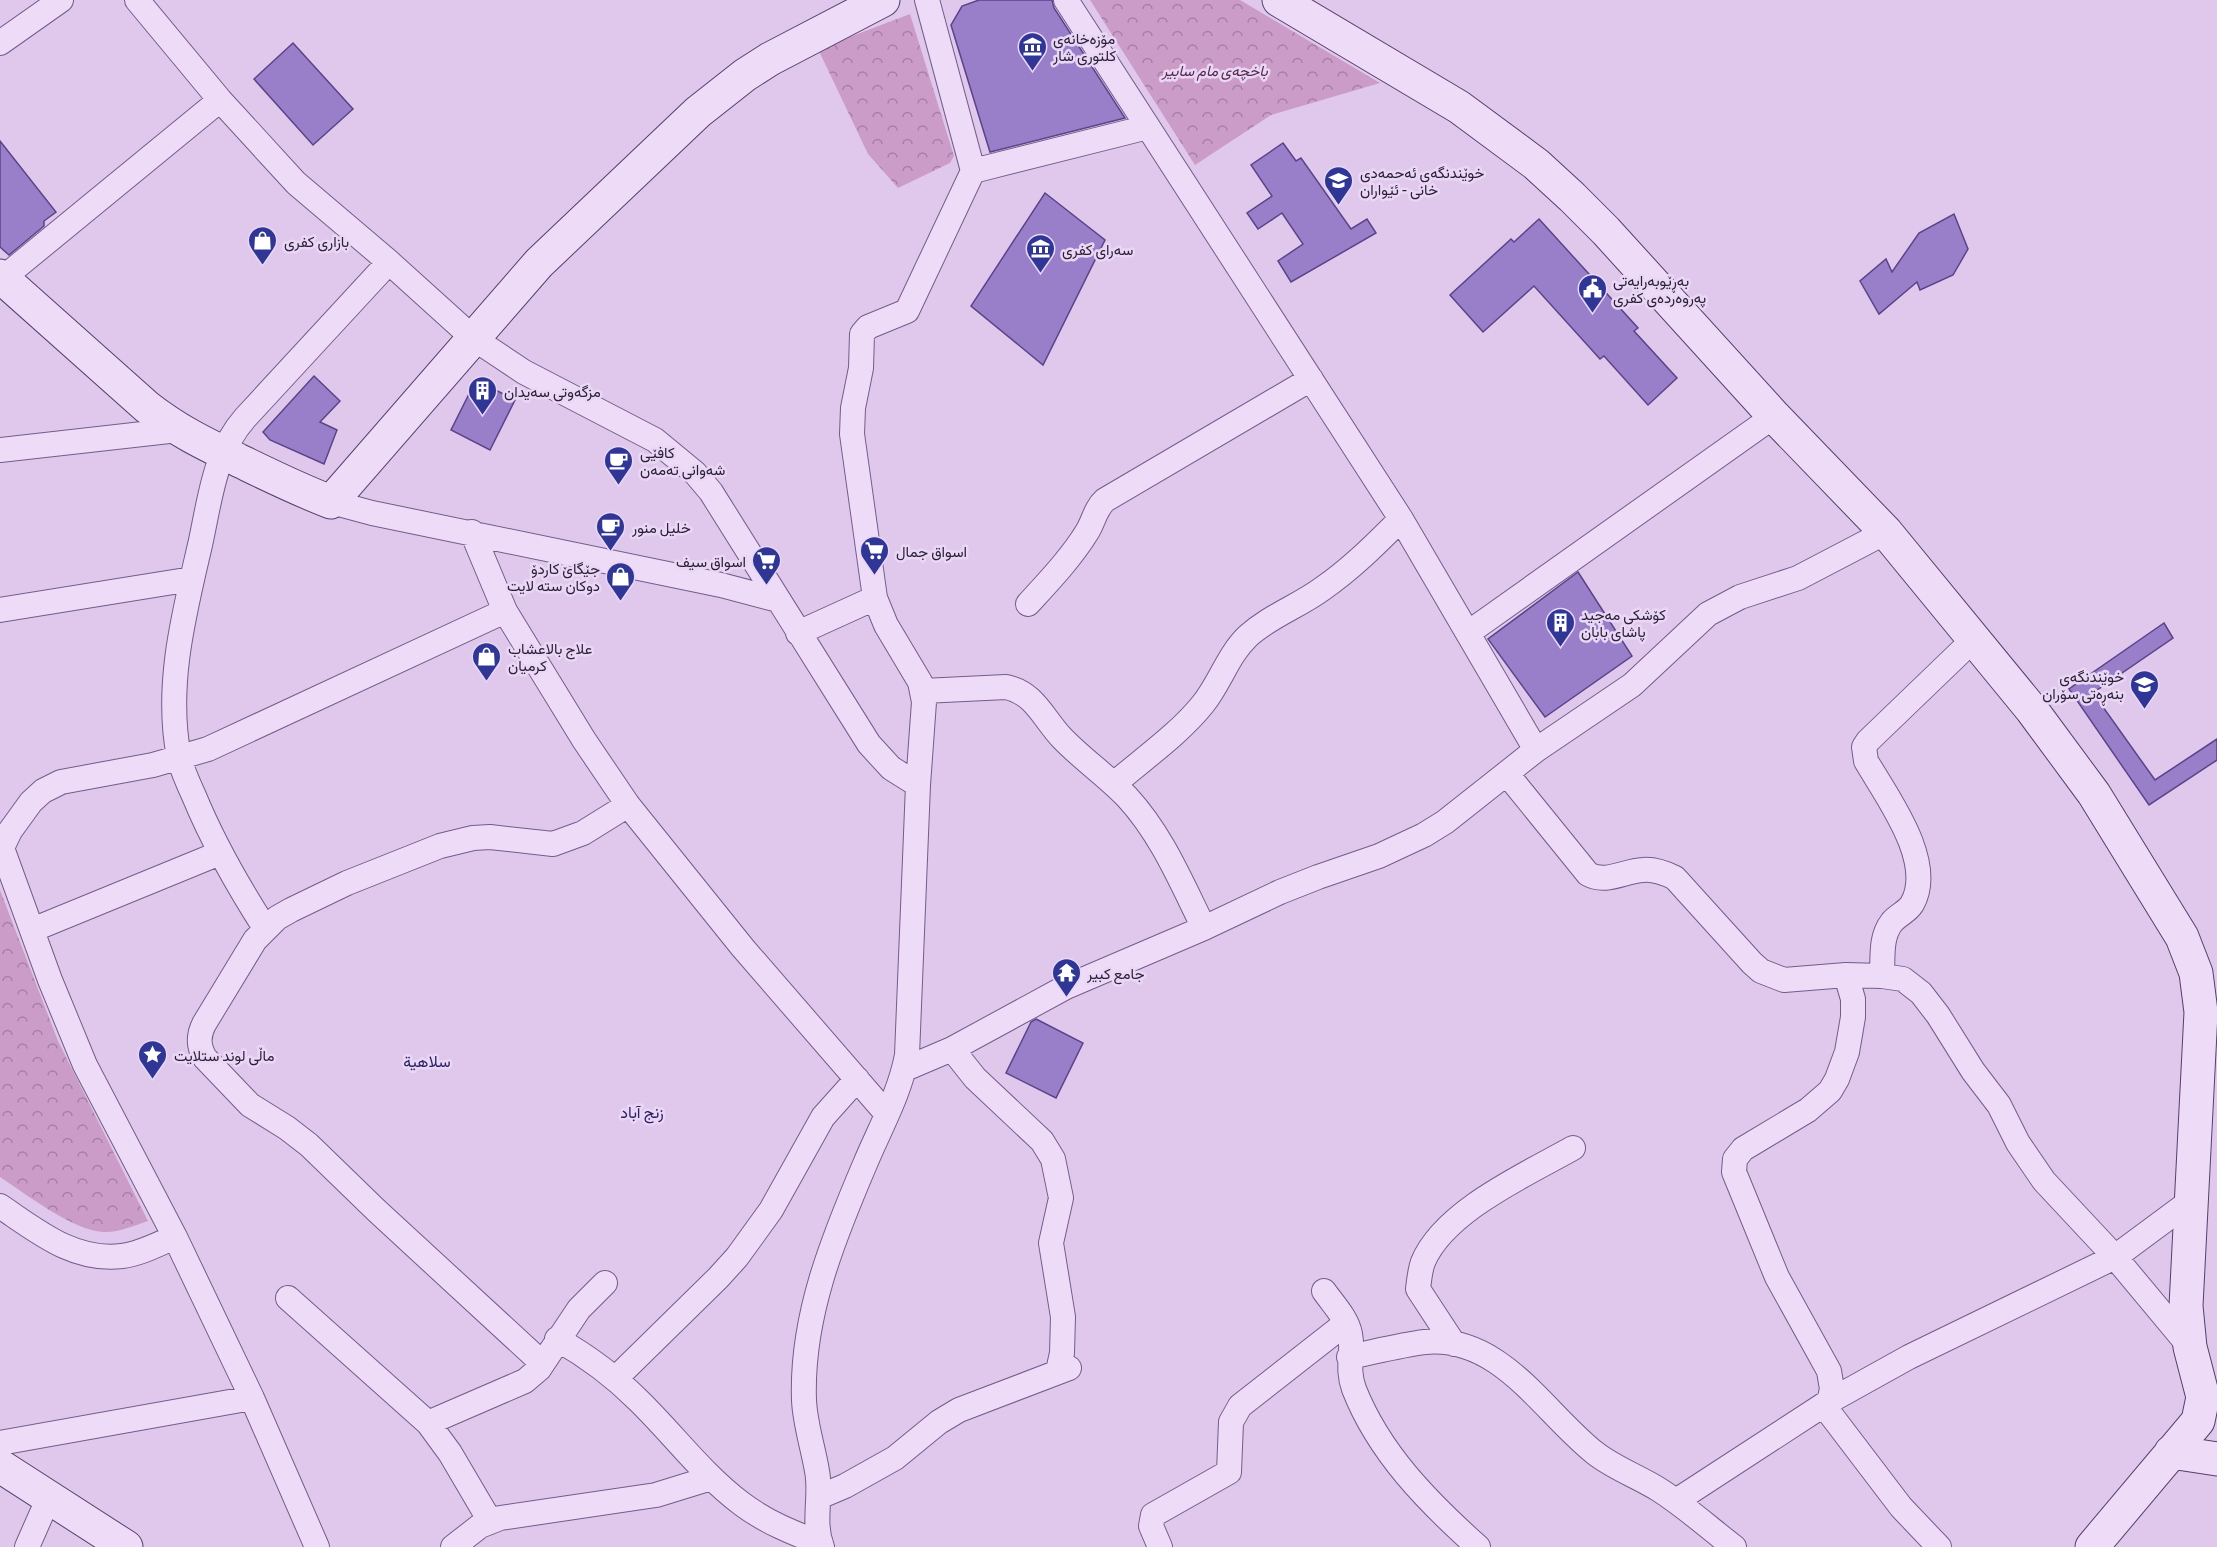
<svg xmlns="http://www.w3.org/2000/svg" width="2217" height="1547" viewBox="0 0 2217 1547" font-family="Literata,Vazirmatn,serif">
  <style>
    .park { fill: url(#park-crowns) }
    .building { fill: #997fca; stroke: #5a4488; stroke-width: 1.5 }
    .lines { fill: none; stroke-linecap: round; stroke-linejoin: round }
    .street-casing { stroke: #725d89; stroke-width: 26 }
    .secondary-casing { stroke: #53406b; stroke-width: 35 }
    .street { stroke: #eedbf8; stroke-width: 24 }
    .secondary { stroke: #eedbf8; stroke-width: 33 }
    .labels { text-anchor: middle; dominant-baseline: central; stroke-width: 5; stroke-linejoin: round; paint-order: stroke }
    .poi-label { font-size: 15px; fill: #2b203a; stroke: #ead7f5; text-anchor: start }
    .park-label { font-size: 15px; font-style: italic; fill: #56284d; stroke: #ead7f5 }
    .neighbourhood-label { font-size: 16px; fill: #2b2165; stroke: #ead7f5 }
  </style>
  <defs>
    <pattern id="park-crowns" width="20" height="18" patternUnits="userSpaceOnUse" patternTransform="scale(1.5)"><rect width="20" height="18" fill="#cc9cc9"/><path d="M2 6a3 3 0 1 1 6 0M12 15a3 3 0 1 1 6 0" fill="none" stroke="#a67fa4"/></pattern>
  </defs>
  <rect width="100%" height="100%" fill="#e0c8ed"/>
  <!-- park -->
  <path class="park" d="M1090 0H1240L1380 83 1271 115 1195 165Z
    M910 14 954 156 950 163 898 188 868 154 818 49Z
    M0 890 58 1041 148 1221C133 1226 118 1233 103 1232 72 1230 26 1194 0 1177Z"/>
  <!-- building -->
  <path class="building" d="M979 0H1052L1054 8 1125 118 990 152 951 25 962 6Z
    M293 43 353 109 313 145 254 79Z
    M0 141 56 212 44 221V226L9 255 0 247Z
    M1283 143 1296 161 1301 158 1351 229 1367 219 1376 233 1291 282 1278 261 1303 244 1282 213 1258 229 1247 213 1272 196 1251 165Z
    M1045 193 1105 240 1043 365 971 306Z
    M1954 214 1968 249 1953 275 1920 290 1917 282 1879 314 1860 281 1886 259 1892 272 1919 233Z
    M1539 219 1638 328 1634 331 1677 378 1648 405 1604 356 1600 359 1534 286 1483 332 1450 295 1511 239 1514 242Z
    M314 376 340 401 320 422 337 430 324 464 270 440 263 432Z
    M476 380 515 400 490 450 451 430Z
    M1578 572 1632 656 1545 717 1488 639Z
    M2164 623 2173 638 2093 693 2155 780 2217 739V760L2149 805 2069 689Z
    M1036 1019 1083 1043 1056 1098 1006 1073 1031 1022Z"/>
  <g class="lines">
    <defs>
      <path id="street" d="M137 0 220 100 296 183 389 262 473 338 524 372 655 440 695 473 711 492 869 744 891 768 918 785
        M1066 0 1401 519 1536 750
        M0 43 61 0
        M973 171 1148 127
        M3 278 220 100
        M0 450 178 430
        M331 502 372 513 721 585 778 600
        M472 532 505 611 584 740 628 805 743 948 886 1113
        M1028 604C1049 581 1071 558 1087 532 1094 521 1095 509 1105 500L1311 379
        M0 610 192 579
        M798 633 875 598
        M1468 633 1774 416
        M923 691 1006 687C1035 693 1043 718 1062 738 1082 759 1107 776 1127 797 1162 835 1181 882 1204 928
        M1507 774 1588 874C1606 884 1624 871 1643 870 1655 869 1665 873 1675 878L1752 963 1761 971 1784 980 1846 975 1882 976 1903 979 1921 993 1938 1015 1973 1071 1999 1105 2018 1143 2044 1181 2115 1257 2190 1347
        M1114 784C1143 759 1179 734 1203 704 1220 683 1228 655 1248 636 1270 616 1299 606 1322 589 1351 569 1376 544 1401 519
        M2 848 50 980 85 1065 175 1237 252 1398 317 1547
        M0 852 10 831 31 802 43 791 61 782 153 765 208 749 505 611
        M265 928C238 886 213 842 194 796 188 783 182 770 179 757 165 686 184 614 200 545 210 500 214 453 245 418L389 262
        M32 930 220 853
        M1846 975 1853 999V1017L1847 1052 1837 1079 1830 1091 1808 1110 1743 1149 1735 1159 1734 1172 1777 1277 1829 1371 1832 1389 1828 1406 1831 1415 1901 1507 1939 1547
        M1882 976C1883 958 1880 937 1892 922 1898 915 1907 912 1912 904 1936 862 1887 797 1866 761L1864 747 1868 741 1974 639
        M952 1049 975 1078 1042 1141 1053 1159 1061 1198 1051 1243 1063 1317 1062 1353 1058 1371
        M905 1069 952 1049 1066 987 1204 928 1280 892 1318 877 1379 856 1424 835 1445 822 1536 750 1632 685 1708 614 1740 597 1798 578 1886 532
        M0 1206C37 1231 74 1262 122 1256 140 1254 158 1244 175 1237
        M1324 1291C1333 1304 1347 1318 1350 1334 1354 1353 1346 1367 1354 1389 1379 1453 1428 1502 1478 1547
        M288 1298 428 1423 450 1453 490 1521
        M557 1339C587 1356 614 1376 638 1400 673 1434 703 1475 742 1504 766 1522 793 1533 820 1543
        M1454 1344 1418 1289C1419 1281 1420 1270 1423 1262 1444 1211 1527 1174 1573 1148
        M1349 1357C1374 1352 1400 1345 1425 1342 1501 1335 1543 1412 1595 1453 1614 1468 1637 1476 1658 1489 1685 1506 1709 1528 1734 1547
        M542 1363 376 1210 309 1145 287 1128 250 1105 205 1058C198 1046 198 1036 204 1024L255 940 277 918 291 910 347 883 440 846 473 838 490 837 553 844 583 833 628 805
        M615 1379 718 1278 737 1257 771 1210 823 1117 857 1079
        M428 1423 525 1381 539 1369 579 1309 605 1283
        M0 1443 252 1398
        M819 1497 845 1486 895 1458 939 1422 959 1410 1069 1368
        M1676 1501 1828 1402 1909 1357 2115 1257 2192 1200
        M27 1547 49 1497
        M453 1547 480 1526 500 1518 656 1495 711 1478
        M822 1547C812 1522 822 1496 817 1471 813 1447 805 1424 804 1400 801 1317 833 1239 865 1164 880 1128 900 1093 907 1055L918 785 924 702 920 682 886 625 875 598 852 434 853 408 861 368 862 334 868 327 907 311 973 171 927 0
        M1160 1547 1151 1526 1153 1515 1229 1472 1231 1422 1240 1406 1346 1323"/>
      <path id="secondary" d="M1279 0 1459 107 1536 164 1572 197 1606 231 1774 416 1886 532 2032 710 2094 794 2182 937 2196 973 2201 1012 2186 1306 2190 1347 2203 1397 2198 1421 2092 1547
        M0 276 147 407C178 431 203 443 238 460 269 475 299 490 331 502L539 263 698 112 745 75 770 59 883 0
        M2171 1452 2217 1459
        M0 1466 126 1547"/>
    </defs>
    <!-- street casing -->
    <use href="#street" class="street-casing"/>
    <!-- secondary casing -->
    <use href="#secondary" class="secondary-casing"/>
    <!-- street -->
    <use href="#street" class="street"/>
    <!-- secondary -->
    <use href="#secondary" class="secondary"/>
  </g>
  <!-- icons -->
  <defs>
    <symbol id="museum-pin" viewBox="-11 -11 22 30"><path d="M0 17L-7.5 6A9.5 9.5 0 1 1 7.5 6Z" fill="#2f3696" stroke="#ead7f5"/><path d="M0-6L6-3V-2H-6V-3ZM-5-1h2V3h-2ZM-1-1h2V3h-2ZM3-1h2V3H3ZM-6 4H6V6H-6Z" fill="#fff"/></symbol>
    <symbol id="school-pin" viewBox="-11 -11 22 30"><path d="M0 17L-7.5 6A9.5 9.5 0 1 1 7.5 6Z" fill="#2f3696" stroke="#ead7f5"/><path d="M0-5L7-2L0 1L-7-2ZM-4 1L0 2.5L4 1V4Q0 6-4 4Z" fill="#fff"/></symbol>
    <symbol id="shop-pin" viewBox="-11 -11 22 30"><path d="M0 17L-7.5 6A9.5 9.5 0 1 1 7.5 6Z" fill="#2f3696" stroke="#ead7f5"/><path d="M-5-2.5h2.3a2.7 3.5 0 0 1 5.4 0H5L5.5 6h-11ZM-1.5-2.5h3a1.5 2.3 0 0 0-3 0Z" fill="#fff"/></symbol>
    <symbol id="civic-pin" viewBox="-11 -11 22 30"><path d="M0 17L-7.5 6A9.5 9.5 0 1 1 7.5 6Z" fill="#2f3696" stroke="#ead7f5"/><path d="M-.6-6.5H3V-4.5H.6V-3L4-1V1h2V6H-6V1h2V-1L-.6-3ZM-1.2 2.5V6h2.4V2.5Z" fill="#fff"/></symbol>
    <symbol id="building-pin" viewBox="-11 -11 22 30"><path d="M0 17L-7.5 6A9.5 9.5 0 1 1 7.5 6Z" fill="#2f3696" stroke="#ead7f5"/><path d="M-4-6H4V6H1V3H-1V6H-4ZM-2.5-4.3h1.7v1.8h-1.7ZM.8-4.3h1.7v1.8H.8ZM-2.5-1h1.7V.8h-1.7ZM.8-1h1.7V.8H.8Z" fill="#fff"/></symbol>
    <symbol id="cafe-pin" viewBox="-11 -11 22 30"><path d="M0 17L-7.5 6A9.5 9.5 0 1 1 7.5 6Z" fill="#2f3696" stroke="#ead7f5"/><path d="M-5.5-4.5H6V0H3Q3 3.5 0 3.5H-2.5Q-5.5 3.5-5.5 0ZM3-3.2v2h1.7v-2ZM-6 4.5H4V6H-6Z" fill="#fff"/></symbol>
    <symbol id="supermarket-pin" viewBox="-11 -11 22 30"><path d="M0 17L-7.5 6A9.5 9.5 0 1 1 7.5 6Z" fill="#2f3696" stroke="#ead7f5"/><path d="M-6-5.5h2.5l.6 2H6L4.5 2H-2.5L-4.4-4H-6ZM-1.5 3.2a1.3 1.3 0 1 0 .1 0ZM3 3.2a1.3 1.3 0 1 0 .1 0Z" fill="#fff"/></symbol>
    <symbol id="temple-pin" viewBox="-11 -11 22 30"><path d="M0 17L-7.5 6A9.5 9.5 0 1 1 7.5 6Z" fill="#2f3696" stroke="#ead7f5"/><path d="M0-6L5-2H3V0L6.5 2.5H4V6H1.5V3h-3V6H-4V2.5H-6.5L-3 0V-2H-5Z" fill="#fff"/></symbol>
    <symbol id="sight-pin" viewBox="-11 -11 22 30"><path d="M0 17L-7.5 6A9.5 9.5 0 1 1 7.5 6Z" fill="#2f3696" stroke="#ead7f5"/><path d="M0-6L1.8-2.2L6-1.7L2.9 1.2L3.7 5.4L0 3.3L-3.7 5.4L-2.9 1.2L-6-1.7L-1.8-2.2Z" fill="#fff"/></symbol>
  </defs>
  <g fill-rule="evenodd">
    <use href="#museum-pin" x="1016" y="30" width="33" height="45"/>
    <use href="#school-pin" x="1322" y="164" width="33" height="45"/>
    <use href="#shop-pin" x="246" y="224" width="33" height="45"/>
    <use href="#museum-pin" x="1024" y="232" width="33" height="45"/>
    <use href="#civic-pin" x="1576" y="272" width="33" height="45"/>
    <use href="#building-pin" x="466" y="374" width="33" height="45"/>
    <use href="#cafe-pin" x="602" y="444" width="33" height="45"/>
    <use href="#cafe-pin" x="594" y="510" width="33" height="45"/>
    <use href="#supermarket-pin" x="858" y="534" width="33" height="45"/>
    <use href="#supermarket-pin" x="750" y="544" width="33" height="45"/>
    <use href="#shop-pin" x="604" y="560" width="33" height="45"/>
    <use href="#building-pin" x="1544" y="606" width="33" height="45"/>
    <use href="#shop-pin" x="470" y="640" width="33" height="45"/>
    <use href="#school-pin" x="2128" y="668" width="33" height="45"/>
    <use href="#temple-pin" x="1050" y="956" width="33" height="45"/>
    <use href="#sight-pin" x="136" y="1038" width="33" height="45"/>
  </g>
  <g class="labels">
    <!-- poi labels -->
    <g class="poi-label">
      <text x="1053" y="37">مۆزەخانەی<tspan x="1053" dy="17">کلتوری شار</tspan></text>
      <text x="1360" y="171">خوێندنگەی ئەحمەدی<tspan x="1360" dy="17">خانی - ئێواران</tspan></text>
      <text x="284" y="240">بازاری کفری</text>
      <text x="1062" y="248">سەرای کفری</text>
      <text x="1613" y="279">بەڕێوبەرایەتی<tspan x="1613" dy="17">پەروەردەی کفری</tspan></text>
      <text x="504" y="390">مزگەوتی سەیدان</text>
      <text x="640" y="451">کافێی<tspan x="640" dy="17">شەوانی تەمەن</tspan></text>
      <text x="632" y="526">خلیل منور</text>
      <text x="896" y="550">اسواق جمال</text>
      <text x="746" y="560" text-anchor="end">اسواق سيف</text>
      <text x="600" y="567" text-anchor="end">جێگاێ کاردۆ<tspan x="600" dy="17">دوکان ستە لایت</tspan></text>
      <text x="1581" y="613">کۆشکی مەجید<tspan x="1581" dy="17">پاشای بابان</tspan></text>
      <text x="508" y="647">علاج بالاعشاب<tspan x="508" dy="17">كرميان</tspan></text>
      <text x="2124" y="675" text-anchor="end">خوێندنگەی<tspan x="2124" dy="17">بنەڕەتی سۆران</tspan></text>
      <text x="1087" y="972">جامع كبير</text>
      <text x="174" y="1054">ماڵی لوند ستلایت</text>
    </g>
    <!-- park labels -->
    <g class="park-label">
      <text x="1215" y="69">باخچەی مام سابیر</text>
    </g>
    <!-- neighbourhood labels -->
    <g class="neighbourhood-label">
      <text x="427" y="1060">سلاهية</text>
      <text x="642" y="1111">زنج آباد</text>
    </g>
  </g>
</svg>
